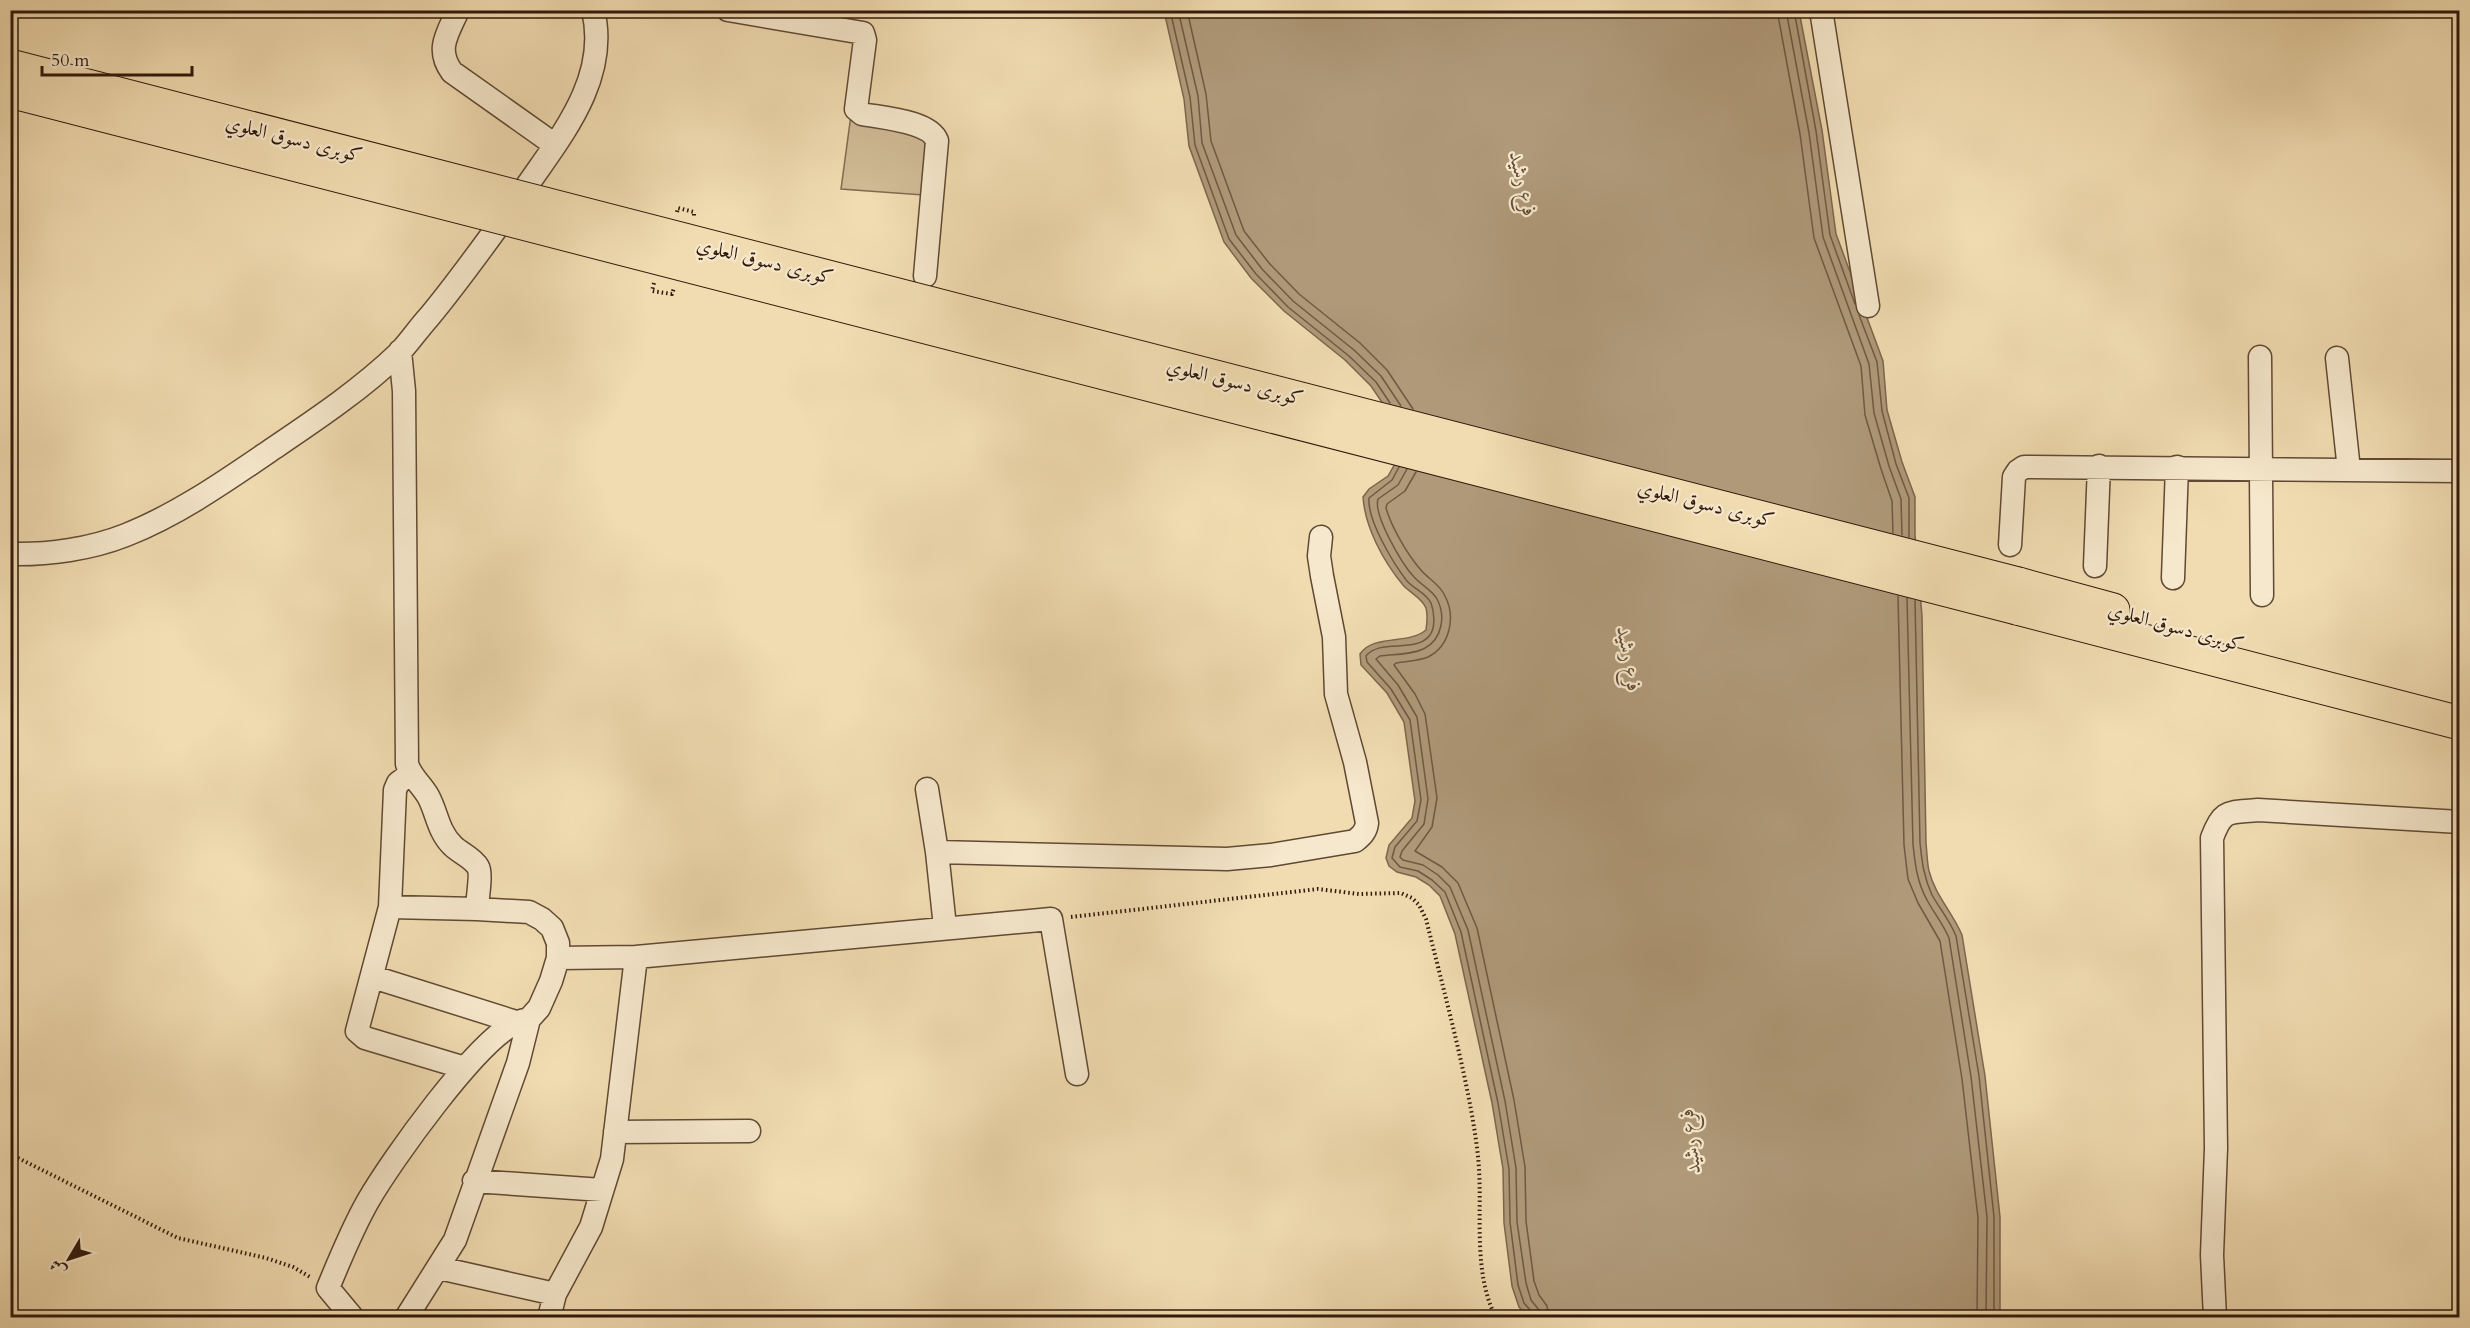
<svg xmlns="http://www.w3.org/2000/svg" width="2470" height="1328" viewBox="0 0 2470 1328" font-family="Cardo,Amiri,serif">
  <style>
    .green { fill: #d0bb95; stroke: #806a50; stroke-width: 1.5 }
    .water { fill: #af9979; stroke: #7c654d; stroke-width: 1.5 }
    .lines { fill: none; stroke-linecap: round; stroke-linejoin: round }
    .shore { stroke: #705842; stroke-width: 1.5 }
    .minor-casing { stroke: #604934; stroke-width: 25 }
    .trunk-casing { stroke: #30180b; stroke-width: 35 }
    .path { stroke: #30180b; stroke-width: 4; stroke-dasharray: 1.5 3; stroke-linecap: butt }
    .minor { stroke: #f6e8cc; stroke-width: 22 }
    .trunk { stroke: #f1dcb1; stroke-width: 33 }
    .trunk-bridge-casing { stroke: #30180b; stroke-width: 35; stroke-linecap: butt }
    .trunk-bridge { stroke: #f1dcb1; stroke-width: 33 }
    .labels { text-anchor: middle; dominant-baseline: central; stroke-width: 4.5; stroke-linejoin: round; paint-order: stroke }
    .street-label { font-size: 20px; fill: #30180b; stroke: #f6e8cc }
    .water-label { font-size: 21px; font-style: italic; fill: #634c37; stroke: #f6e8cc }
  </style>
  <rect width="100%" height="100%" fill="#f1dcb1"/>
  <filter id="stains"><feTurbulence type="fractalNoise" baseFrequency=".00333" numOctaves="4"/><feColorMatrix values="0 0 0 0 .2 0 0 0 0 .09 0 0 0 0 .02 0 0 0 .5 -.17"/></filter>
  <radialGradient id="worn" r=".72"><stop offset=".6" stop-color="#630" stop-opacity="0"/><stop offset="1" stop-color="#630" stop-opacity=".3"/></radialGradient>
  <!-- green -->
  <path class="green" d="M851 115 926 129 923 195 841 189Z"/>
  <!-- water -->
  <path class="water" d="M1164 11H1799L1822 130 1836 234 1883 361 1887 410 1902 462 1915 497V535L1922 616 1926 843C1927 852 1927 862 1929 871 1935 895 1953 913 1962 935L1985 1076 2000 1217V1317L1529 1318 1519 1307 1512 1286 1504 1223 1503 1169 1492 1103 1455 934 1440 896 1429 885 1416 877 1397 872 1389 866 1386 858 1389 845 1412 818 1415 801 1404 722 1387 693 1361 665 1360 654C1373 634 1408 645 1426 630 1427 623 1428 615 1426 608 1422 598 1409 592 1403 585 1383 561 1365 527 1363 497L1369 489 1388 476 1396 462 1392 417 1371 386 1345 360 1284 311 1251 278 1224 242 1189 146 1184 99Z"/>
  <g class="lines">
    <!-- shore -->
    <path class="shore" d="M1170 10 1190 97 1195 145 1229 239 1256 274 1288 307 1349 356 1376 382 1390 403
      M1178 10 1198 96 1202 143 1236 235 1262 269 1293 301 1354 350 1381 376 1401 406
      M1187 10 1206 94 1211 141 1244 231 1269 263 1299 294 1360 343 1387 370 1413 409
      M1777 10 1800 134 1814 238 1861 366 1865 415 1881 469 1892 501 1893 533
      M1786 10 1809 133 1823 237 1869 364 1874 413 1889 466 1901 499 1902 535
      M1794 10 1816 131 1830 235 1855 304
      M1859 315 1877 362 1882 411 1896 464 1909 498V537
      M1399 467 1392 480 1369 498C1367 520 1393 563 1407 581 1414 589 1426 593 1431 603 1434 611 1436 627 1430 635 1416 654 1380 638 1366 656L1367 662 1391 689 1410 720 1421 800 1417 821 1395 847 1392 858 1400 867 1418 871 1432 880 1445 892 1461 932 1498 1103 1509 1169 1510 1222 1518 1285 1524 1303 1532 1312 1533 1318
      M1407 469 1398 485 1378 499C1373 515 1402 564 1414 577 1421 585 1432 590 1437 599 1446 616 1442 639 1425 648 1413 655 1393 654 1380 656L1376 659 1398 685 1417 717 1428 799 1424 824 1402 851 1400 857 1403 860 1423 865 1438 875 1450 887 1468 930 1505 1101 1516 1168 1517 1222 1526 1283 1531 1300 1539 1310 1540 1318
      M1416 472 1405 491 1387 504 1386 508C1391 526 1407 554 1420 569 1428 579 1440 584 1445 596 1456 617 1450 646 1428 657 1419 661 1406 661 1396 663L1394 665 1415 694 1425 714 1437 798 1432 827 1415 851 1442 867 1458 883 1477 928 1514 1100 1525 1167 1526 1221 1534 1281 1539 1295 1547 1306 1549 1318
      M1898 596 1904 845 1908 879 1918 903 1940 941 1962 1079 1978 1218 1977 1318
      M1907 598 1913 844C1915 864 1917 882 1927 900 1934 913 1943 924 1949 938L1971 1077 1987 1217 1986 1318
      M1915 600 1920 843C1922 862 1924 878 1932 895 1940 909 1950 921 1956 936L1979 1076 1994 1217V1318"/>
    <defs>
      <path id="minor" d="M458 10C448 33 435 49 452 72L555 145
        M728 10 863 33 865 40 856 109 862 114C882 118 930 121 937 141L925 276
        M1821 10 1868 306
        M400 351 404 391 407 764C411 777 421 784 428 796 437 812 438 832 453 846 460 853 473 858 478 867 482 874 477 900 477 909L529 912 542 919 552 928 558 943V958L551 981 539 1008 529 1019 518 1063 455 1240 406 1318
        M2260 357 2262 595
        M2337 358 2349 470
        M2010 545 2014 477 2018 471 2024 467 2460 471
        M10 554C48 555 91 549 126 535 179 514 227 480 274 448 317 419 363 388 400 352 410 341 419 328 429 317 463 276 493 233 524 190 560 137 610 79 593 10
        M2095 566 2099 466
        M2173 578 2177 467
        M410 774 398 783 395 790 390 907 357 1031 365 1038 465 1068
        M927 789 937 852 945 927
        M937 852 1227 859 1271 855 1355 841C1361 836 1366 832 1367 823L1355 762 1336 694 1334 637 1322 576 1319 556 1321 537
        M390 907 477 909
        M558 958 636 957
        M373 977 516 1022
        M615 1132 749 1131
        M474 1181 602 1190
        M439 1268 555 1294
        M353 1318 328 1288C340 1259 352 1229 368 1201 391 1161 477 1040 516 1023 520 1021 525 1020 529 1019
        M549 1318 555 1294 591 1227 612 1159 636 957 1051 919 1077 1074
        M2215 1318 2212 1255 2216 1148 2212 838C2223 808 2229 813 2258 810L2460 822"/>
      <path id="trunk" d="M2018 584 2113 610
        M2017 608 2460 723"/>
    </defs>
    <!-- minor casing -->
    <use href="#minor" class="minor-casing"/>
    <!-- trunk casing -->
    <use href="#trunk" class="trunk-casing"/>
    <!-- path -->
    <path class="path" d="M677 212 678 208 694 212V216
      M654 283 652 291 672 294 674 288
      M1071 917 1318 889 1359 894 1401 893 1412 898 1419 905 1426 919C1442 984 1460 1049 1472 1115 1475 1133 1478 1151 1479 1169 1482 1218 1473 1272 1496 1318
      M10 1154 178 1238 266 1258 293 1267 310 1277"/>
    <!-- minor -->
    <use href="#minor" class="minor"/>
    <!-- trunk -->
    <use href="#trunk" class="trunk"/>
    <defs>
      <path id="trunk-bridge" d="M10 66 2018 584
        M10 91 2017 608"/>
    </defs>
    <!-- trunk-bridge casing -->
    <use href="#trunk-bridge" class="trunk-bridge-casing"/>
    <!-- trunk-bridge -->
    <use href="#trunk-bridge" class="trunk-bridge"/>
  </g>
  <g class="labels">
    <!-- street labels -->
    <g class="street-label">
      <text transform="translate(294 139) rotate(14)">كوبرى دسوق العلوي</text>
      <text transform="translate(765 261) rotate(14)">كوبرى دسوق العلوي</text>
      <text transform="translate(1235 382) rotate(14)">كوبرى دسوق العلوي</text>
      <text transform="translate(1706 504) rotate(14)">كوبرى دسوق العلوي</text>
      <text transform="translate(2176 627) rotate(15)">كوبرى دسوق العلوي</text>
    </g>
    <!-- water labels -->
    <g class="water-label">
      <text transform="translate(1523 184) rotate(77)">فرع رشيد</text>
      <text transform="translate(1629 659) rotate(80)">فرع رشيد</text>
      <text transform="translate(1690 1141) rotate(-97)">فرع رشيد</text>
    </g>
  </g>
  <!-- margin -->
  <rect width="2470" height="1328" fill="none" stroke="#f1dcb1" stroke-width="36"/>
  <rect x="12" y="12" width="2446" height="1304" fill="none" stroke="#30180b" stroke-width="3"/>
  <rect x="18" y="18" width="2434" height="1292" fill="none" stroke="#30180b" stroke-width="1.5"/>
  <!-- north arrow -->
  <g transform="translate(69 1259) rotate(231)" stroke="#f6e8cc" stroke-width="4.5" paint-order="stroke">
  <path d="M0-4.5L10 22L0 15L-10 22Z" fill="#30180b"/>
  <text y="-9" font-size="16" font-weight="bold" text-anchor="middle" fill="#30180b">ش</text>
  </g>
  <!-- scale -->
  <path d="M42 66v9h150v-9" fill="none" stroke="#30180b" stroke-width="3"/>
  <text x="51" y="66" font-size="18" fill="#30180b" stroke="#f6e8cc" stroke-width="4.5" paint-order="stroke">50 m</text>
  <rect width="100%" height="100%" filter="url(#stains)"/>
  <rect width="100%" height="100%" fill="url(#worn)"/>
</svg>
